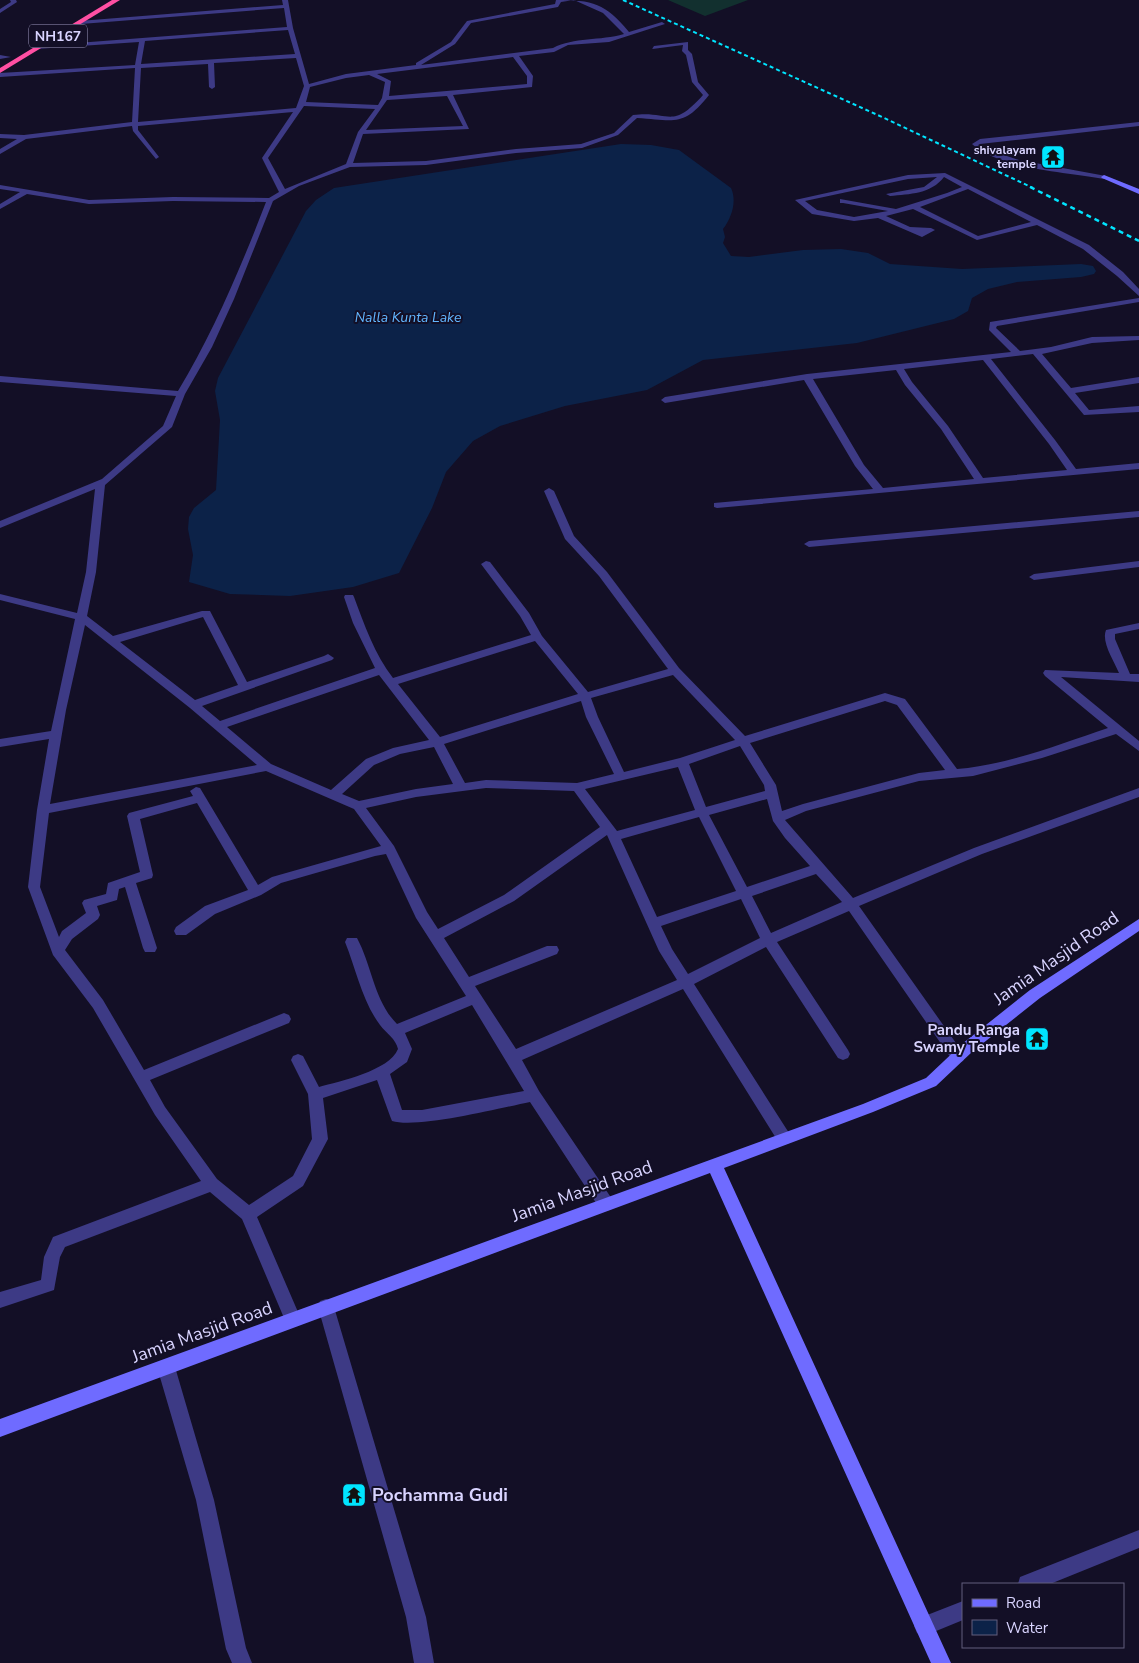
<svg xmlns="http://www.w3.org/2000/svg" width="1139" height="1663" viewBox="0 0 1139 1663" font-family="'Nunito Sans',sans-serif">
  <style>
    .green { fill: #12302f }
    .water { fill: #0c2248 }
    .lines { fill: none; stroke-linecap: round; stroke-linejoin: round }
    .street { fill: #3d3a85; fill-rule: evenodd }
    .secondary { fill: #6f6bff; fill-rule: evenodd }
    .highway { fill: #ff4fa3; fill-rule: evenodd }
    .rail-far1 { stroke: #00e5ff; stroke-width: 2; stroke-dasharray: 4 3; stroke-linecap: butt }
    .rail { stroke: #00e5ff; stroke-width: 2.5; stroke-dasharray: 5 4; stroke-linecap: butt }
    .labels { text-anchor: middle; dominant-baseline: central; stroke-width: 4; stroke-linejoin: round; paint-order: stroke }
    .far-poi-label { font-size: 12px; font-weight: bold; fill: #d9d4ff; stroke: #130f26; text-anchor: end }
    .shield { fill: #130f26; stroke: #9e99be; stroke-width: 1 }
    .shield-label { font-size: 14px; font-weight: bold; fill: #d9d4ff }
    .far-water-label { font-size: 14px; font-style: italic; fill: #62b6ff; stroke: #130f26 }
    .poi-label { font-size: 15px; font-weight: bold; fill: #d9d4ff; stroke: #130f26; text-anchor: end }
    .near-street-label { font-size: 18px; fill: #d9d4ff; stroke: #130f26 }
    .near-poi-label { font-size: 18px; font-weight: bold; fill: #d9d4ff; stroke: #130f26; text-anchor: start }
  </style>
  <rect width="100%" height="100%" fill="#130f26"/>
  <!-- green -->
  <path class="green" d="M668 0H748L705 16Z"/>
  <!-- water -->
  <path class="water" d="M621 144 651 145 679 150 731 188C737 201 732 217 723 229L725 237 723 243 731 256 749 257 803 250 841 249 868 253 890 264 962 269 1081 264 1093 266 1096 271 1094 274 1081 277 1017 282 988 289 972 298 968 311 954 319 857 343 703 360 647 390 565 406 500 426 473 441 446 472 432 508 399 573 353 587 290 596 230 594 189 582 193 555 188 529 189 517 194 508 216 490 220 420 215 391 218 378 306 211 316 200 334 188Z"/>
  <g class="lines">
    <!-- street -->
    <path class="street" d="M10 0H16L17 2 0 13V9L11 2Z
      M282 0H288L293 28 309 84 346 74 416 65V63L451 42 467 21 555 4 556 0C593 0 605 3 629 32L662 22 665 24 609 42 568 45 554 52 519 56 533 76 532 87 453 95 469 129 363 134 353 163 426 161 516 149 581 144 614 133 633 115C670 110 671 131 703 95L692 82 686 55 682 51 683 45 652 49 654 46 688 42V50L692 54 698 82 709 95C683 128 674 120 637 118L618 135 582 148 516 153 426 165 350 167 299 186 273 201 234 299 212 347 185 394 172 427 105 485 96 572 87 616 113 636 202 611H210L247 682 324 656 328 654 334 658 332 660 202 706 220 721 375 668 353 623 344 597 345 595H353L354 597C364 624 375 655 393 678L531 635 520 616 481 564 486 561 490 562 529 613 542 636 588 692 668 669 599 576 565 539 544 491 549 488 554 491 574 536 607 572 679 668 745 736 885 693 905 699 957 769C1008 765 1060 744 1108 728L1045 676 1043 673 1045 670 1119 673C1114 661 1101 642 1106 630L1139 623V629L1115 634V639L1130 674H1139V682L1061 677 1139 741V751L1116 734 1042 758 973 776 919 781 806 811 785 820 853 898 974 848 1139 788V797L982 854 859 906 963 1053 965 1057 963 1061 958 1063 953 1061 849 911 777 942 848 1050 850 1054 848 1058 843 1060 838 1058 766 947 694 984 789 1133 792 1138 789 1143 784 1145 779 1143 683 989 522 1060 539 1091 612 1199 614 1204 612 1209 606 1211 600 1209 530 1102C501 1108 417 1129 392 1121L390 1116 377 1080 323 1098 328 1139 303 1186 257 1217 301 1319 299 1325 293 1327 287 1325 242 1219 210 1192 65 1247 60 1257 54 1290 0 1308V1292L41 1280 44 1257 53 1237 201 1181 155 1115 93 1008 53 955 28 887 37 810 49 739 0 747V739L51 731 75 619 0 600V594L77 613 86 572 95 489 0 528V521L102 479 163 426 176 396 0 382V376L178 391C214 331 241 267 266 202L173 201 89 204 27 194 0 209V204L20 192 0 189V185L89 200 173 197 269 198 279 192 262 158 293 112 138 126V130L159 157 156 159 133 131 132 126 26 139 0 154V149L17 139 0 138V134L24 135 132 122 135 68 0 77V73L135 65 139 42 36 49 38 46 287 27 284 8 81 24 79 21 283 5ZM574 0 603 13 624 34C600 41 574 37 553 48L421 65 455 44 471 23 558 7 561 2ZM288 30 295 54 141 64 145 41ZM513 57 527 76V84L389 96 391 81 377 74ZM296 58 304 86 296 108 138 122 141 68 208 64 209 87 212 89 215 87 214 63ZM369 75 385 82 382 98 378 105 306 102 310 87 346 78ZM447 96 463 126 366 130 387 100ZM304 106 375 109 358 132 346 164 285 189 268 158ZM203 617 238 685 195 700 120 642ZM85 625 190 708 257 765 50 804 66 710ZM535 641 578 694 440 737 398 684ZM379 675 429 740 393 748 366 759 331 790 271 764 227 727ZM673 675 735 740 680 758 624 772 598 717 591 698ZM581 701 586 717 614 774 577 783 486 780 465 783 444 744ZM885 701 897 705 945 770 919 773 803 804 782 811 776 785 750 743ZM740 746 764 785 765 791 706 807 689 764ZM434 747 453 784 416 789 359 801 342 794 374 765 400 754ZM678 767 695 810 617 831 585 789ZM266 771 354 809 381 846 272 877 258 885 200 788 196 787 190 791 193 796 129 813 127 816 140 872 108 883 106 894 84 900 82 903 86 913 62 931 59 937 40 887 49 813ZM486 788 574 791 600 827 504 895 438 929 427 912 394 846 366 808 416 797ZM767 799 773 821 785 838 810 866 747 887 709 815ZM197 803 248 890 205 906 176 927 174 931 176 935H186L215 914 261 895 281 883 375 856 386 854 416 918 466 996 397 1024C374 1001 372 966 357 938H347L345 942C356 969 362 1001 380 1025 386 1033 396 1039 398 1049 389 1071 340 1081 319 1087L303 1056 298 1054 293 1056 291 1060 308 1094 312 1139 293 1176 249 1205 217 1179 165 1107 150 1080 289 1023 291 1019 289 1015 284 1013 279 1015 144 1070 103 1000 65 950 72 939 98 919 100 915 97 906 117 900 119 889 125 887 143 948 145 952H155L157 948 136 883 152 878 153 875 140 819ZM699 817 736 891 657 917 621 839ZM607 835 659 951 677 980 516 1049 475 986 557 954 559 950 557 946H547L469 977 444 938 514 901ZM816 874 842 902 771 933 752 896ZM741 899 760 938 688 974 672 949 661 926ZM472 1005 524 1091 422 1110H402L390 1074 407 1062 412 1049 405 1033Z
      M0 55 11 57 0 59Z
      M1139 122V126L980 144 989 150 1019 160 1106 176 1107 177 1104 179C1068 172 999 169 972 144L980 139Z
      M945 173 1089 245 1123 272 1139 289V296L1117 276 1083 249 1037 225 977 240 913 209 886 216 910 227 931 228 935 230 922 237 878 218 854 221 812 214 795 200 908 175ZM937 177 924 187 886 194 890 196C910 194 931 194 944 177L962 187 947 193 896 209 840 199V203H843L888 211 854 217 817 210 805 201 908 179ZM968 189 1031 222 978 236 920 207Z
      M1139 298V302L997 326 996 328 1020 351 1051 347 1092 337 1139 336V340L1092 343 1042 354 1071 388 1139 377V383L1075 393 1089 410 1139 406V412L1084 415 1033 354 991 359 1055 440 1076 469 1139 463V469L717 508 714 507V503L873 489 855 466 804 380 665 403 661 400 665 397 807 374 1011 352 989 330 990 322ZM983 360 1049 444 1067 470 983 478 948 426 912 382 904 369ZM896 370 905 385 941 429 974 479 883 488 864 465 813 379Z
      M1139 511V517L809 547 804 544 809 541Z
      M1139 561V567L1034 580 1029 577 1034 574Z
      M326 1299 332 1301 334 1307 426 1617 434 1663H414L406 1617 318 1307 320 1301Z
      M166 1359 172 1361 175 1367 214 1500 246 1648 252 1663H232L226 1649 196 1500 157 1367 160 1361Z
      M1139 1530V1548L1050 1584H1018L1020 1577Z
      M963 1601V1620L924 1636 917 1633 914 1626 917 1619Z"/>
    <!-- secondary -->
    <path class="secondary" d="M1104 175 1139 189V194L1102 178 1101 177Z
      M1139 919V931L1040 998 972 1052 936 1086 873 1112 724 1168 951 1663H931L710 1173 0 1437V1419L863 1104 926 1078 962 1044 1030 990Z"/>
    <!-- highway -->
    <path class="highway" d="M112 0H120L0 73V68Z"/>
    <!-- rail-far1 -->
    <path class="rail-far1" d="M623 0 882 117 1033 188"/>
    <!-- rail -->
    <path class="rail" d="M1030 187 1139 241"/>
  </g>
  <!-- icons -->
  <defs>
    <symbol id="temple-square" viewBox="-11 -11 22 22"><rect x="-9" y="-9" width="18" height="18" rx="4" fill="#00e5ff" stroke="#130f26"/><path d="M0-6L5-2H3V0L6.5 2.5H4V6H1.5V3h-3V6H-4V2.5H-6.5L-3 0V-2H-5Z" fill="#111"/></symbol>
  </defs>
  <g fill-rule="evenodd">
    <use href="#temple-square" x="1039" y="143" width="28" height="28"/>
    <use href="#temple-square" x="1023" y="1025" width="28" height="28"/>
    <use href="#temple-square" x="340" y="1481" width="28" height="28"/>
  </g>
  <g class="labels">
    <!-- far-poi labels -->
    <g class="far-poi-label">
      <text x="1036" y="150">shivalayam<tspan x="1036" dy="14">temple</tspan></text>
    </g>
    <!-- shield labels -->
    <rect class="shield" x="29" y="24.5" width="58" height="23" rx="4"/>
    <g class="shield-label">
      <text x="58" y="36">NH167</text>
    </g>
    <!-- far-water labels -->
    <g class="far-water-label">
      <text x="408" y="317">Nalla Kunta Lake</text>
    </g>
    <!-- poi labels -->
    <g class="poi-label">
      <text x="1020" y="1030">Pandu Ranga<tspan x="1020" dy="17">Swamy Temple</tspan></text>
    </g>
    <!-- near-street labels -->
    <g class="near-street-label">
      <text transform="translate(1056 958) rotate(-35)">Jamia Masjid Road</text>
      <text transform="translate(582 1191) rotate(-20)">Jamia Masjid Road</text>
      <text transform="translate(202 1332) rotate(-20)">Jamia Masjid Road</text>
    </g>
    <!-- near-poi labels -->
    <g class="near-poi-label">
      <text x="372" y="1495">Pochamma Gudi</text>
    </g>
  </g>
  <!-- legend -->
  <rect x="962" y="1583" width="162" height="65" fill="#130f26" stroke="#625e7d"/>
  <rect x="972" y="1599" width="25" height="8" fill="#6f6bff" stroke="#625e7d"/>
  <text x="1006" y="1608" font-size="15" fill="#d9d4ff">Road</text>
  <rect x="972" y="1620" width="25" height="15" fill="#0c2248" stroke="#625e7d"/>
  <text x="1006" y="1633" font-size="15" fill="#d9d4ff">Water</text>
</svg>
